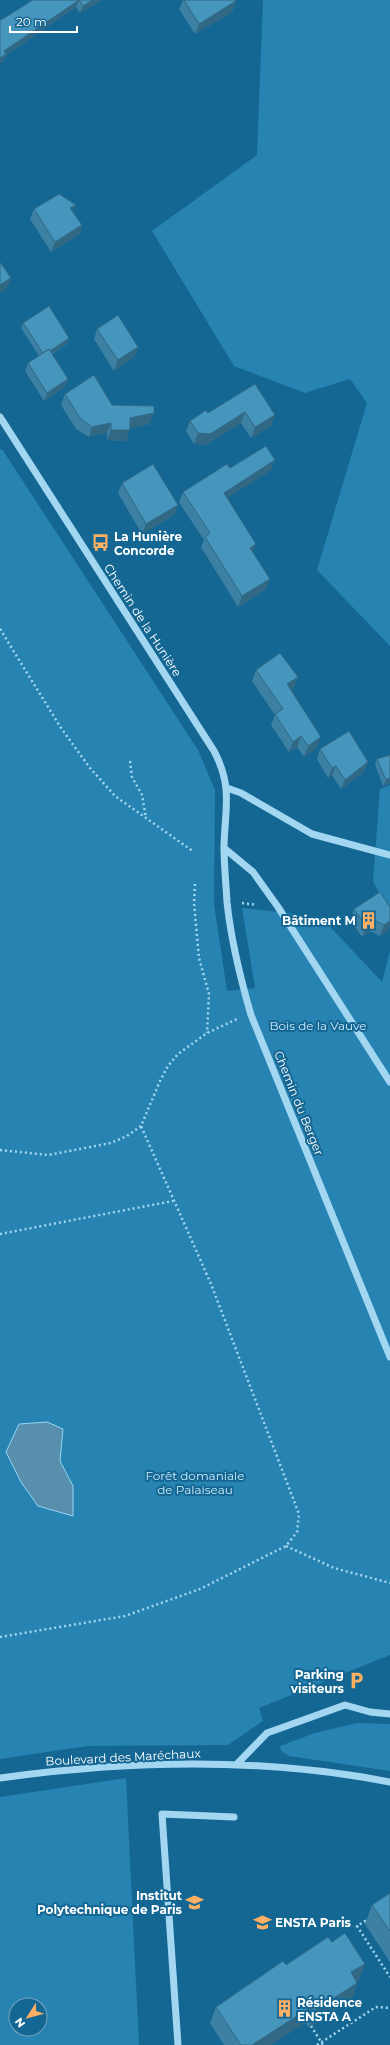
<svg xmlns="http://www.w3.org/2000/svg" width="390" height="2045" viewBox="0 0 390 2045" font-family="Montserrat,sans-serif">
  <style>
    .green { fill: #2783b1; fill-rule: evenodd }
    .water { fill: #578fad; stroke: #95d6f4 }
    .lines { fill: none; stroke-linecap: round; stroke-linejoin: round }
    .path { stroke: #a3d7f1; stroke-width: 2.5; stroke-dasharray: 2 3; stroke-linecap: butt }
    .minor { stroke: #a3d7f1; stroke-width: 7 }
    .wall { fill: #3c80a3 }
    .shaded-wall { fill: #316884 }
    .building { fill: #4695bd; stroke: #316884 }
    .labels { text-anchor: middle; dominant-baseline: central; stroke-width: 4; stroke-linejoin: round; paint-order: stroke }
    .poi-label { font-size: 12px; font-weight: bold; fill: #fff; stroke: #156793; text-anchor: start }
    .street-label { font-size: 12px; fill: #fff; stroke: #156793 }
    .park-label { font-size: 12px; fill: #caebfc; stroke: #156793 }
  </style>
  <rect width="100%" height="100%" fill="#156793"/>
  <!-- green -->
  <path class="green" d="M263 0H390V646L317 570 367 403 350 379 305 393 234 366 152 231 257 155Z
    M2 449 198 750 215 790 214 904 227 991 255 988 242 908 321 917 382 982 390 951V1655L259 1708 263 1721 228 1745 88 1746 0 1759V450Z
    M390 785V911L373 882 380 789Z
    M357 1723 390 1724V1771L289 1756 281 1751 280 1746 315 1733Z
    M126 1778 139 2045H0V1797ZM16 2005H40V2029H16Z"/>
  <!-- water -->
  <path class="water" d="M47 1422 63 1429 60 1461 73 1486V1516L38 1506 21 1482 6 1452 19 1424Z"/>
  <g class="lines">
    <!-- path -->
    <path class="path" d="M0 629 61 728 90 768 115 796 194 852
      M130 761 132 777 142 795 146 818
      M195 884 194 903 199 958 209 994 207 1033
      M242 903 257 905
      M0 1150 48 1155 111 1143 127 1136 141 1126 160 1081 168 1066 178 1054 207 1033 237 1019
      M0 1234 173 1201
      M286 1546 334 1568 390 1583
      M0 1637 125 1616 200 1589 286 1546 297 1532 299 1514 211 1284 141 1126
      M370 1918 357 1926 390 1977
      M311 2026 323 2045
      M317 2045 376 2007 390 2008"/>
    <!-- minor -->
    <path class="minor" d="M0 417 214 751C233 787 225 808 224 846 224 865 226 884 227 902 231 941 240 977 251 1015L390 1357
      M227 788 241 793 312 834 390 855
      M224 848 253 872 278 907 390 1082
      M237 1764 267 1733 345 1705 370 1712 390 1714
      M0 1778C130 1760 261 1757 390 1782
      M178 2045 162 1814 234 1817"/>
  </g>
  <!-- wall -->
  <path class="wall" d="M32 0H102L80 13 76 7 6 55 3 61 0 63V19L1 20Z
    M183 0H235L236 1 232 12 195 34 179 9Z
    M34 209 82 225 79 235 51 252 30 219Z
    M23 323 69 338 67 344 52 354 68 379 65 387 44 401 25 371 28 363 39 356 21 328Z
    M97 329 138 347 134 357 114 371 94 339Z
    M255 384 271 426 251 438 241 423 206 445 194 444 186 431 190 421 208 413Z
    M65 394 112 405 150 424 130 428 126 441 107 440V433L89 437 76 429 61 405Z
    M230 468 271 470 227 498 253 552 266 589 238 607 201 547 204 540 179 502 183 492Z
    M122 483 174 515 142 534 118 493Z
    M256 670 298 677 294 688 290 690 317 748 304 757 297 747 289 752 271 725 275 715 252 681Z
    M320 749 364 772 341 789 332 775 328 778 317 759Z
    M377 759 390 783 383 786 375 765Z
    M390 907V925L388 931 380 936 370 931 362 937 350 920 354 909Z
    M390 1893V1962L365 1924 372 1905Z
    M332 1942 359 1980 357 1982V1983L352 1999 309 2027 305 2023 271 2045H224L210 2023 216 2007 286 1965Z"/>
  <!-- shaded-wall -->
  <path class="shaded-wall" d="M79 0 76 7 6 55 3 61 0 63V58L4 51Z
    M93 0H102L80 13 83 6Z
    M236 1 232 12 195 34 199 24Z
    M76 205 72 215 70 208Z
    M82 225 79 235 51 252 55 242Z
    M11 278 7 288 0 293V285Z
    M69 338 67 344 41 360 43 355Z
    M138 347 134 357 114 371 118 360Z
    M68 379 65 387 44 401 47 393Z
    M245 412 241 423 206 445 194 444 198 433Z
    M154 413 150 424 126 429 130 418Z
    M275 415 271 426 251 438 255 427Z
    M111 423 107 433 89 437 92 427Z
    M111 430H130L126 441 107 440Z
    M275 460 271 470 220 503 224 493Z
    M178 505 174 515 142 534 146 524Z
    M256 544 252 554 250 548Z
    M270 579 266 589 238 607 242 596Z
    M298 677 294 688 283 695 287 684Z
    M301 736 297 747 289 752 293 742Z
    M321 737 317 748 304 757 308 746Z
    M368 762 364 772 341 789 345 780Z
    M336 766 332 775 328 778 332 768Z
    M390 778V783L383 786 386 780Z
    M374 920 370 931 362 937 366 926Z
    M390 921V925L388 931 380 936 384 925Z
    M365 1964 359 1980 345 1989 351 1972Z
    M357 1983 352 1999 309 2027 314 2011Z
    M311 2007 305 2023 271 2045H252Z"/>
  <!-- building -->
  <path class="building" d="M33 0H93L83 6 79 0 4 51 6 54 0 58V19L1 20Z
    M184 0H235L236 1 199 24Z
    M59 194 76 205 70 208 82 225 55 242 34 209Z
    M0 262 11 278 0 285Z
    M49 306 69 338 50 351 49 349 43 353 23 323Z
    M118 315 138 347 118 360 97 329Z
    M49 349 68 379 47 393 28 363Z
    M94 375 112 405 154 406V413L130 418V430H111V423L92 427 80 418 65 394Z
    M255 384 275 415 255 427 245 412 210 434 198 433 190 421 206 410 208 413Z
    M266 446 275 460 224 493 256 544 250 548 270 579 242 596 205 537 210 533 183 492 227 464 230 468Z
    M153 464 178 505 146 524 122 483Z
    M280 653 298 677 287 684 321 737 308 746 301 736 293 742 275 714 283 709 256 670Z
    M349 731 368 762 345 780 336 766 332 768 320 749Z
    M390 755V778L386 780 377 759Z
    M380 892 390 907V921L384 925 374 920 366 926 354 909Z
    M390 1893V1931L372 1905Z
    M345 1933 365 1964 351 1972 357 1983 314 2011 311 2007 252 2045H241L216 2007 283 1961 286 1965 328 1937 332 1942Z"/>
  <!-- icons -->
  <defs>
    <symbol id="bus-bare" viewBox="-9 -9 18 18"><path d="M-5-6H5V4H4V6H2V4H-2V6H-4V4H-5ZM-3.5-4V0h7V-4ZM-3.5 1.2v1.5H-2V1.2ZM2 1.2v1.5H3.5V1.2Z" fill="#ffb063" stroke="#156793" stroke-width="2.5" paint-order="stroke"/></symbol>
    <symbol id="building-bare" viewBox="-9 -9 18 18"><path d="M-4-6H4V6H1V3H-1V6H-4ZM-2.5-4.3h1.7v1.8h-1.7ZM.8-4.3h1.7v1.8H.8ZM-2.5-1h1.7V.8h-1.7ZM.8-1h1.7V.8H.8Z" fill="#ffb063" stroke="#156793" stroke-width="2.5" paint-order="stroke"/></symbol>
    <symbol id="parking-bare" viewBox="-9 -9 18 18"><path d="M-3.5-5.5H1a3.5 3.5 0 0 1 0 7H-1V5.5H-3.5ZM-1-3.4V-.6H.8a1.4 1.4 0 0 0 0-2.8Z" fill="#ffb063" stroke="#156793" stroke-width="2.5" paint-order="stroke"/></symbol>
    <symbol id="university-bare" viewBox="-9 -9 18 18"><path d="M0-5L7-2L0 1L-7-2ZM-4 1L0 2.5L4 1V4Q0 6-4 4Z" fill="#ffb063" stroke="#156793" stroke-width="2.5" paint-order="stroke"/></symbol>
  </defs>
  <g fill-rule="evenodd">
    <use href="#bus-bare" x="88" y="530" width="25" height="25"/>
    <use href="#building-bare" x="356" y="908" width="25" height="25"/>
    <use href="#parking-bare" x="344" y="1668" width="25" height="25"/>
    <use href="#university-bare" x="182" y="1890" width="25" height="25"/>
    <use href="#university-bare" x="250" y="1910" width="25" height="25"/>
    <use href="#building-bare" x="272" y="1996" width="25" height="25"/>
  </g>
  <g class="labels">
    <!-- poi labels -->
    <g class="poi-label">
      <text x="114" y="536">La Hunière<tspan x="114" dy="14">Concorde</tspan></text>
      <text x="356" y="920" text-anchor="end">Bâtiment M</text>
      <text x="344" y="1674" text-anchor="end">Parking<tspan x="344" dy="14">visiteurs</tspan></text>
      <text x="182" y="1895" text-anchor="end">Institut<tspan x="182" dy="14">Polytechnique de Paris</tspan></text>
      <text x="275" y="1922">ENSTA Paris</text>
      <text x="297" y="2002">Résidence<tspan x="297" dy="14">ENSTA A</tspan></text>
    </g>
    <!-- street labels -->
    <g class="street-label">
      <text transform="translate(143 620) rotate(57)">Chemin de la Hunière</text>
      <text transform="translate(299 1103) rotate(68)">Chemin du Berger</text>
      <text transform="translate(123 1757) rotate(-3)">Boulevard des Maréchaux</text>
    </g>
    <!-- park labels -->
    <g class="park-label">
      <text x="318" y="1025">Bois de la Vauve</text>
      <text x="195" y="1475">Forêt domaniale<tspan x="195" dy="14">de Palaiseau</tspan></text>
    </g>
  </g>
  <!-- north arrow -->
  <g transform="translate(28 2017) rotate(234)"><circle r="19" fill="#156793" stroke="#73a4be"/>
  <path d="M0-3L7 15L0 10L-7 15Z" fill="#ffb063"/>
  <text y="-6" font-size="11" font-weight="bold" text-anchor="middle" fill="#ffffff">N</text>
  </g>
  <!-- scale -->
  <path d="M10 26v6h67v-6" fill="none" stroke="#ffffff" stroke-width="2"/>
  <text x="16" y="26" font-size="12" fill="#ffffff" stroke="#156793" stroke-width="3" paint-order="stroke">20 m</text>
</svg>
